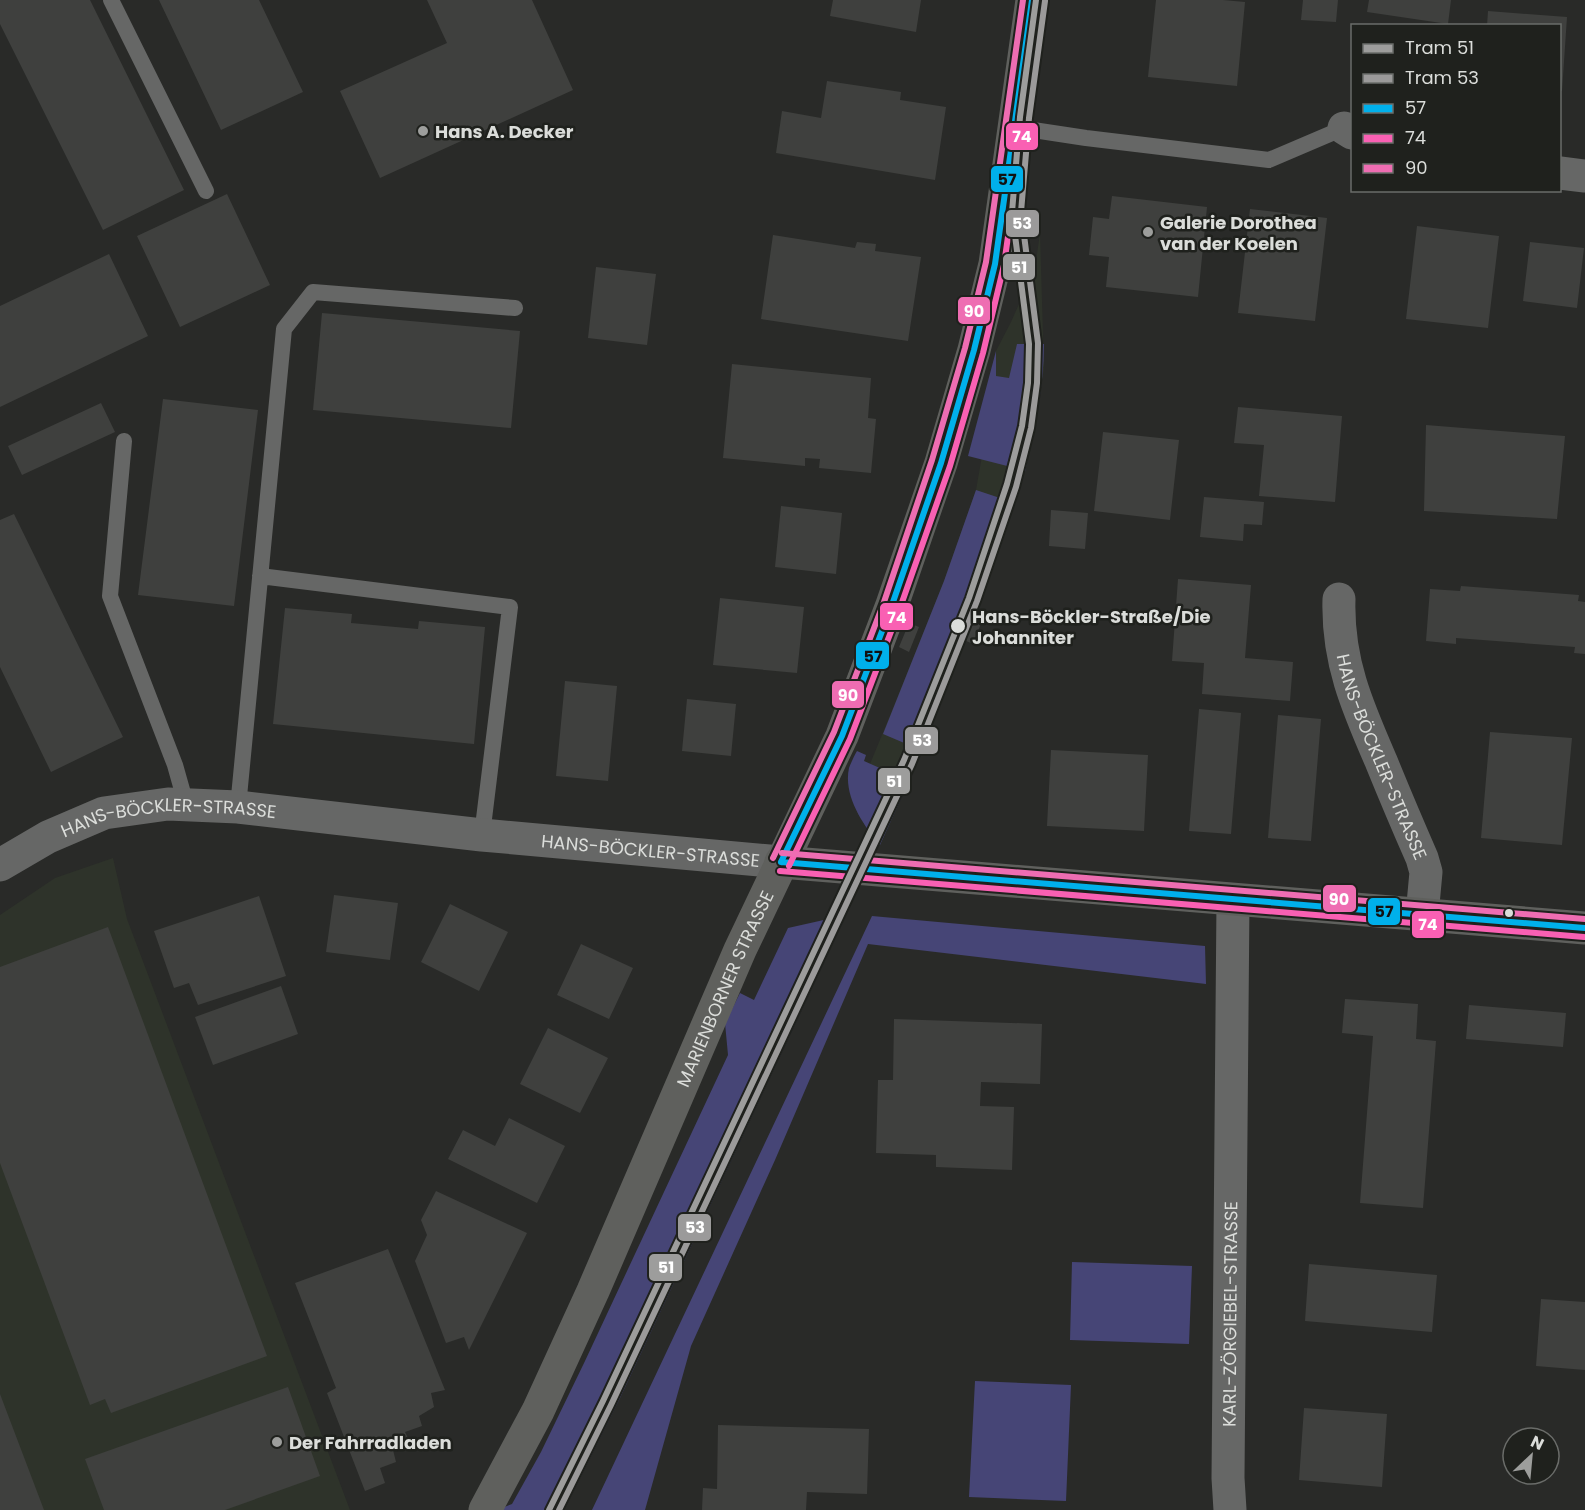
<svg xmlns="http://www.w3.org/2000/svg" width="1585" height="1510" viewBox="0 0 1585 1510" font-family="Poppins,sans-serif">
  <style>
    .built { fill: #2e332a }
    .green { fill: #464576 }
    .building { fill: #3f403e }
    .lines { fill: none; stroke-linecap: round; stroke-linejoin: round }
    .lane { stroke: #666766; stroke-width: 16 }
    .street { stroke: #666766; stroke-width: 33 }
    .secondary { stroke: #5f605d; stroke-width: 33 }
    .bus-1-casing { stroke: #1f211d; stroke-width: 10 }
    .bus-2-casing { stroke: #1f211d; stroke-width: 10 }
    .bus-3-casing { stroke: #1f211d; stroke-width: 10 }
    .bus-1 { stroke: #00b0eb; stroke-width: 6 }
    .bus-2 { stroke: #f960b3; stroke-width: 6 }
    .bus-3 { stroke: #ee6db2; stroke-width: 6 }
    .tram-1-casing { stroke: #1f211d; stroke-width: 10 }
    .tram-2-casing { stroke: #1f211d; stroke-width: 10 }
    .tram-1 { stroke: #9d9d9c; stroke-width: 6 }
    .tram-2 { stroke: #9b9a9a; stroke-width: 6 }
    .poi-dot { fill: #9d9e9c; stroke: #1f211d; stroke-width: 2 }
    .stop-dot { fill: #dbddda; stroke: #1f211d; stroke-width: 2 }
    .labels { text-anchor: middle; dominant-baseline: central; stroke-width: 5; stroke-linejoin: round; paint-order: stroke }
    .poi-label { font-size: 18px; font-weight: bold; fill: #dbddda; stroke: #1f211d; text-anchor: start }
    .stop-label { font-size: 18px; font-weight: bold; fill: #dbddda; stroke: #1f211d; text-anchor: start }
    .street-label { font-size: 18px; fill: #dbddda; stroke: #1f211d }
    .line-badge { stroke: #1f211d; stroke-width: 2 }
    .badge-label { font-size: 16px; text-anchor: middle; font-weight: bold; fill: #fff }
    .pale-badge-label { font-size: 16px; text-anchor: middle; font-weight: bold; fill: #111 }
  </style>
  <rect width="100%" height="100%" fill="#292a28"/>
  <!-- built -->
  <path class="built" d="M1040 233 1044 368 1036 420 1025 472 1019 469 965 623 903 778 909 781 880 845 870 833 857 812 864 761 870 764 891 713 944 581 976 490 996 376V351L1011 322 1035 268Z
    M113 858 127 919 350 1510H0V915L55 878Z"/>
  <!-- green -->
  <path class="green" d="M1017 344H1044C1044 388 1034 430 1025 472L1019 469 968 456 996 351V376L1009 378Z
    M976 490 1009 501 965 623 916 748 883 734 944 581Z
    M857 751 866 755 864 761 909 781 880 845C863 825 843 795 849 768 851 763 854 756 857 751Z
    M846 915 620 1398 564 1510H497L512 1504 541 1452 585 1361 728 1055 725 1023 740 993 754 1000 788 928Z
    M872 916 1205 946 1206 984 868 944 775 1160 691 1346 645 1510H592Z
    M1072 1262 1192 1266 1189 1344 1070 1340Z
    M975 1381 1071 1385 1066 1501 969 1497Z"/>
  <!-- building -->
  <path class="building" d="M0 0H90L184 190 103 230 0 24Z
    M159 0H259L303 92 221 130Z
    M427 0H532L573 90 380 178 340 91 447 43Z
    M833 0H921L916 32 830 16Z
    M1156 0H1223L1245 2 1237 86 1148 77Z
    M1303 0H1338L1336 22 1301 20Z
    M1369 0H1451L1448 24 1367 12Z
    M1488 11 1567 17 1562 91H1560V26H1487Z
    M827 81 901 92 900 100 946 107 935 180 776 153 782 111 821 118Z
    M227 194 270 285 180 327 137 236Z
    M1112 196 1207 207 1198 297 1106 287 1109 257 1089 255 1093 217 1109 219Z
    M1250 209 1327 218 1315 321 1238 313Z
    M1417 226 1499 236 1488 328 1406 319Z
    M773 235 855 248 857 242 876 244 875 251 921 257 908 341 761 319Z
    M1530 242 1584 248 1577 308 1523 301Z
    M109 254 148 336 0 407V306Z
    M596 267 656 274 647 345 588 338Z
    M322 313 520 331 511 428 313 410Z
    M732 364 871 378 868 418 876 419 871 473 819 468 820 459 805 458V466L723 458Z
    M163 399 258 410 234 606 138 595Z
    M101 403 115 432 22 475 8 446Z
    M1238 407 1342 416 1335 502 1259 496 1264 445 1234 443Z
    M1426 425 1565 436 1557 519 1424 511Z
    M1103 432 1179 440 1170 520 1094 511Z
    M1204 497 1264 502 1262 525 1244 524 1243 541 1200 537Z
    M781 506 842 513 836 574 775 567Z
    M1051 510 1088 513 1085 549 1049 546Z
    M14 514 123 737 51 772 0 667V520Z
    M1178 579 1251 585 1245 658 1293 662 1290 701 1202 694 1204 663 1172 661Z
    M1461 586 1579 595 1578 601 1585 602V654L1574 653 1575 647 1456 638V644L1426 641 1430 589 1460 591Z
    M720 598 804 607 797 673 713 665Z
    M285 608 352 614 351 623 418 629 419 621 485 627 474 744 273 724Z
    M973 617 982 621 973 644 964 640Z
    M909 623 919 627 909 652 899 647Z
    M565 681 617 686 608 781 556 776Z
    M687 699 736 704 731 756 682 751Z
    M1199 709 1241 713 1231 834 1189 831Z
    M1278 715 1321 719 1311 841 1268 838Z
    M1490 732 1572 738 1562 845 1481 838Z
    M1051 750 1148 755 1144 831 1047 826Z
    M334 895 398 903 390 960 326 952Z
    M259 896 286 976 198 1005 189 983 174 988 154 931Z
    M450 904 508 932 479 991 421 962Z
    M108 927 267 1356 111 1413 105 1399 90 1405 0 1163V967Z
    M581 944 633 968 609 1019 557 995Z
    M281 986 298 1034 213 1065 195 1017Z
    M1345 999 1418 1004 1416 1039 1436 1041 1423 1208 1360 1203 1373 1036 1342 1033Z
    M1469 1005 1566 1013 1563 1047 1466 1039Z
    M894 1019 1042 1024 1040 1084 981 1082 980 1106 1014 1107 1012 1170 936 1167V1155L876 1153 878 1080H893Z
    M548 1028 608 1058 580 1113 520 1084Z
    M509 1118 565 1146 537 1203 448 1159 463 1130 495 1146Z
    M436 1191 527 1233 469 1350 464 1337 446 1343 415 1261 427 1235 421 1220Z
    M388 1249 445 1390 431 1393 434 1407 419 1416 422 1426 405 1432 411 1444 393 1450 396 1462 380 1468 385 1483 365 1491 327 1393 336 1388 295 1283Z
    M1309 1264 1437 1275 1432 1332 1305 1321Z
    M1541 1299 1585 1302V1370L1536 1366Z
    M288 1387 320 1476 225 1510H104L85 1459Z
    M0 1394 44 1510H0Z
    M1304 1408 1387 1414 1382 1487 1299 1480Z
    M718 1425 869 1429 867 1494 807 1492 806 1510H702L703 1488 717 1489Z"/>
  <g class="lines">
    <!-- lane -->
    <path class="lane" d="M111 0 206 191
      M1014 127 1086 138 1269 160 1344 128
      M124 441 110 596 175 765 186 804
      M260 576 510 607 482 835
      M238 807 284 329 313 292 515 308"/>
    <!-- street -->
    <g class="street">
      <path d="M1344 128 1352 133"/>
      <path d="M1560 173 1585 176"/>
      <path id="s1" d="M1339 599C1337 660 1357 706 1381 761 1394 793 1408 826 1422 858L1426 872 1422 915"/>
      <path id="s2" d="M0 865 48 837 104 813 168 804 238 807 482 835 781 862"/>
      <path id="s3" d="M1230 1510 1228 1478 1233 900"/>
    </g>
    <!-- secondary -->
    <g class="secondary">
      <path d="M781 862 1585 928"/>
      <path id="s4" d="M485 1510 538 1411 593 1291 740 950 842 736 892 605 941 463 974 350 995 264 1032 0"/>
    </g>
    <defs>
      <path id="bus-1" d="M781 862 842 736 892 605 941 463 974 350 995 264 1032 0
        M781 862 1585 928"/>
      <path id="bus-2" d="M789 866 850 739 900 608 950 466 983 353 1004 265 1041 1
        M780 871 1584 937"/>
      <path id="bus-3" d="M782 853 1585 919
        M773 858 834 732 884 602 932 460 965 348 986 262 1023 0"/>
    </defs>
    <!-- bus-1 casing -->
    <use href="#bus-1" class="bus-1-casing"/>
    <!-- bus-2 casing -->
    <use href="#bus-2" class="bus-2-casing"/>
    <!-- bus-3 casing -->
    <use href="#bus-3" class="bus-3-casing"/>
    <!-- bus-1 -->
    <use href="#bus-1" class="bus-1"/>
    <!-- bus-2 -->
    <use href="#bus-2" class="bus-2"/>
    <!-- bus-3 -->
    <use href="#bus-3" class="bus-3"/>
    <defs>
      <path id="tram-1" d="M549 1510 603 1401 904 760 969 598 1007 484 1022 426 1028 383 1029 344 1012 212 1020 117 1036 0"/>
      <path id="tram-2" d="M559 1510 611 1405 912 764 977 601 1016 487 1031 428 1037 383 1038 343 1021 212 1029 118 1045 1"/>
    </defs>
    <!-- tram-1 casing -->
    <use href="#tram-1" class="tram-1-casing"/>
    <!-- tram-2 casing -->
    <use href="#tram-2" class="tram-2-casing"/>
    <!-- tram-1 -->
    <use href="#tram-1" class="tram-1"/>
    <!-- tram-2 -->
    <use href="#tram-2" class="tram-2"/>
  </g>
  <!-- markers -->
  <g class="poi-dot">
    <circle cx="423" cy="131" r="6"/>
    <circle cx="1148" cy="232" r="6"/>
    <circle cx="277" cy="1442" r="6"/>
  </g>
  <g class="stop-dot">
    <circle cx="958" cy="626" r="8"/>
    <circle cx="1509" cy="913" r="5"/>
  </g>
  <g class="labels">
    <!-- poi labels -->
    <g class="poi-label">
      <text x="435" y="131">Hans A. Decker</text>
      <text x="1160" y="222">Galerie Dorothea<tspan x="1160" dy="21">van der Koelen</tspan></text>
      <text x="289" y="1442">Der Fahrradladen</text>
    </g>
    <!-- stop labels -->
    <g class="stop-label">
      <text x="972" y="616">Hans-Böckler-Straße/Die<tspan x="972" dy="21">Johanniter</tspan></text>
    </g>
    <!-- street labels -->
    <g class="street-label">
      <text stroke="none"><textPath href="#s1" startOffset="165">HANS-BÖCKLER-STRASSE</textPath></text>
      <text stroke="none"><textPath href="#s2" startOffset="180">HANS-BÖCKLER-STRASSE</textPath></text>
      <text stroke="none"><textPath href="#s2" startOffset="666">HANS-BÖCKLER-STRASSE</textPath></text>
      <text stroke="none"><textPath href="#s4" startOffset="574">MARIENBORNER STRASSE</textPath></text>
      <text stroke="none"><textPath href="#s3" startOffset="196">KARL-ZÖRGIEBEL-STRASSE</textPath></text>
    </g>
  </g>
  <g class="line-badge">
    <rect x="1005" y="122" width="34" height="29" rx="6" fill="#f960b3"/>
    <rect x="990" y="165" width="34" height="28" rx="6" fill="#00b0eb"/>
    <rect x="1005" y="209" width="35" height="29" rx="6" fill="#9b9a9a"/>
    <rect x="1002" y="253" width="34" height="28" rx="6" fill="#9d9d9c"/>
    <rect x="957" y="296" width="34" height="29" rx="6" fill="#ee6db2"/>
    <rect x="879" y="602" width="35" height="29" rx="6" fill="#f960b3"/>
    <rect x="855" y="641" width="35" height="29" rx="6" fill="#00b0eb"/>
    <rect x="831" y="680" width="34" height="29" rx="6" fill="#ee6db2"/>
    <rect x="904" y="726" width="35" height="29" rx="6" fill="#9b9a9a"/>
    <rect x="877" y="767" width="34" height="28" rx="6" fill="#9d9d9c"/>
    <rect x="1322" y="884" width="35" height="29" rx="6" fill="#ee6db2"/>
    <rect x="1367" y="897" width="34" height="29" rx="6" fill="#00b0eb"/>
    <rect x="1411" y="910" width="34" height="29" rx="6" fill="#f960b3"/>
    <rect x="677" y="1213" width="35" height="29" rx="6" fill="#9b9a9a"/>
    <rect x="648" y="1253" width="35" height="29" rx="6" fill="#9d9d9c"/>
  </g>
  <g class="badge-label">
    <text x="1022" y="142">74</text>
    <text x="1022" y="229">53</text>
    <text x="1019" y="273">51</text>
    <text x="974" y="317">90</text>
    <text x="897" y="623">74</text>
    <text x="848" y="701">90</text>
    <text x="922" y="746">53</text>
    <text x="894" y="787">51</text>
    <text x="1339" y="905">90</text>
    <text x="1428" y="930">74</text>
    <text x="695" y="1233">53</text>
    <text x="666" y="1273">51</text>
  </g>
  <g class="pale-badge-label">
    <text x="1007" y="185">57</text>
    <text x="873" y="662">57</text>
    <text x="1384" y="917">57</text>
  </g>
  <!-- legend -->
  <rect x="1351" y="24" width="210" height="168" fill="#1f211d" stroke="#6a6c69" stroke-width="1.5"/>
  <rect x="1363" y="44" width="30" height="9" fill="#9d9d9c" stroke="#6a6c69" stroke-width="1.5"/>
  <text x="1405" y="54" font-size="18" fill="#dbddda">Tram 51</text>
  <rect x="1363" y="74" width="30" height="9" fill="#9b9a9a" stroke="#6a6c69" stroke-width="1.5"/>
  <text x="1405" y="84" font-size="18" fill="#dbddda">Tram 53</text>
  <rect x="1363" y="104" width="30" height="9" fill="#00b0eb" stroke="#6a6c69" stroke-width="1.5"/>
  <text x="1405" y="114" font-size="18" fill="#dbddda">57</text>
  <rect x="1363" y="134" width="30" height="9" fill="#f960b3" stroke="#6a6c69" stroke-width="1.5"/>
  <text x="1405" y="144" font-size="18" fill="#dbddda">74</text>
  <rect x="1363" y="164" width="30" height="9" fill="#ee6db2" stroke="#6a6c69" stroke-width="1.5"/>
  <text x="1405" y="174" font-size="18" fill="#dbddda">90</text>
  <!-- north arrow -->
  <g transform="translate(1531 1456) rotate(26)"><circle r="28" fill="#1f211d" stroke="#6a6c69" stroke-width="1.5"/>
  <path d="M0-4.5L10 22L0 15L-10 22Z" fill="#9d9e9c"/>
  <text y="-9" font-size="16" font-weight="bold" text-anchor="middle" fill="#dbddda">N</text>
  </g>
</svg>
